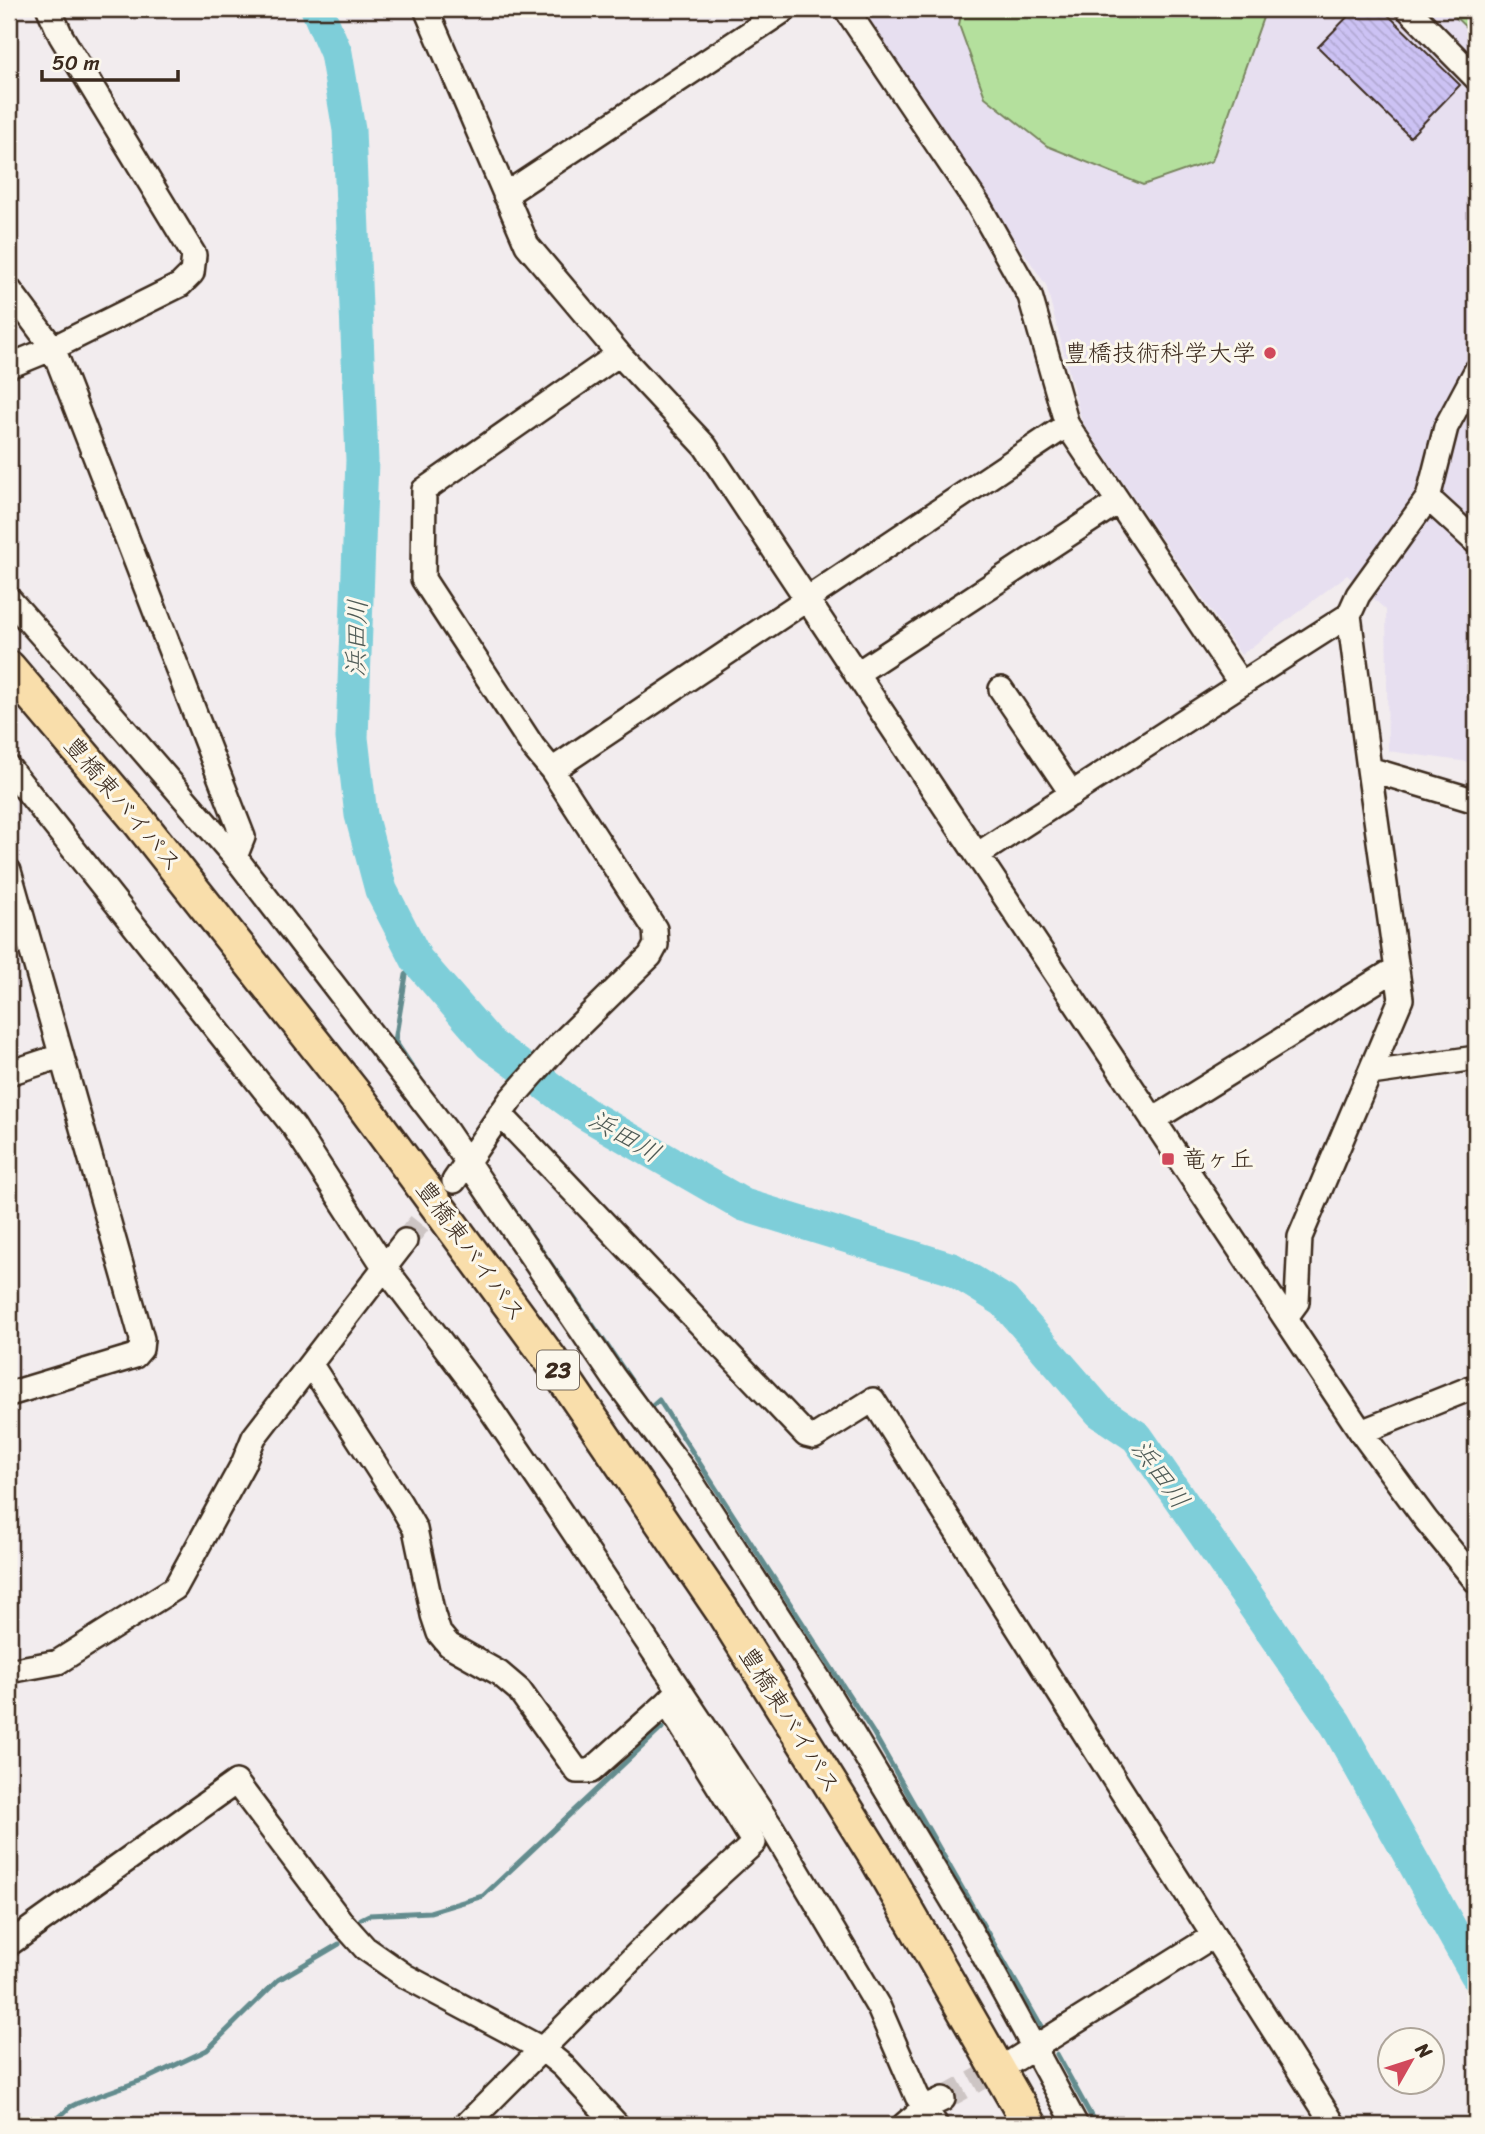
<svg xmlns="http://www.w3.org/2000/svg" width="1485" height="2134" viewBox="0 0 1485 2134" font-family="Sriracha,'Klee One',sans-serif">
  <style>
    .built { fill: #e7dff0 }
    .pitch { fill: #b4e09d; stroke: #78855e; stroke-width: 2 }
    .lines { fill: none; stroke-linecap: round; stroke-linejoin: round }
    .stream { stroke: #638c8e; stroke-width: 5 }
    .river { stroke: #7eced9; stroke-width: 33 }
    .building { fill: url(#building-back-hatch); stroke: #3b2a1e; stroke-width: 2 }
    .minor-tunnel { stroke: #cdc5c4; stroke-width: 23; stroke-dasharray: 23 11; stroke-linecap: butt }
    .minor-casing { stroke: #3b2a1e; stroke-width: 28 }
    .highway-casing { stroke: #3b2a1e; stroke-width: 38 }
    .minor { stroke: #fbf7ec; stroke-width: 23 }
    .highway { stroke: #f9deab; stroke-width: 33 }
    .poi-dot { fill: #d1495b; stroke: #fbf7ec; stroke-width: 2.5 }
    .labels { text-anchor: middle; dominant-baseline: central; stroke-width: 6; stroke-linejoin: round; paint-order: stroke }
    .shield { fill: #fbf7ec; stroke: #75685c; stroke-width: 2 }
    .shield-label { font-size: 23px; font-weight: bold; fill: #3b2a1e }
    .poi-label { font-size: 24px; fill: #3b2a1e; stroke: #fbf7ec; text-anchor: end }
    .street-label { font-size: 24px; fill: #3b2a1e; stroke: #fbf7ec }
    .water-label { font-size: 26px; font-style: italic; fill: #4f5b56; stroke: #fbf7ec }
  </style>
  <defs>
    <pattern id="building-back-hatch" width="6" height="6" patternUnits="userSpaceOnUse" patternTransform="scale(1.75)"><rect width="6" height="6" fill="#ccc2f4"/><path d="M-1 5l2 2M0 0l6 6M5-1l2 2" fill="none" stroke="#b0a7d1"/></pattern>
  </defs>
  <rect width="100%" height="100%" fill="#f2ecee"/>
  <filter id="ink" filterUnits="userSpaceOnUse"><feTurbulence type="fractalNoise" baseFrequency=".0143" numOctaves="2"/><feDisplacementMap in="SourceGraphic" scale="14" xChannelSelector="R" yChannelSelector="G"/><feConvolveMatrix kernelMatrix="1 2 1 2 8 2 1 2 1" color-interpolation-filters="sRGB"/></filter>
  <g filter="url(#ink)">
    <!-- built -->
    <path class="built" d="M857 9H1476V763L1388 751 1386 610 1347 575 1241 655 1082 422 1046 285Z"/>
    <!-- pitch -->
    <path class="pitch" d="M962 9H1266L1212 161 1143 185 1047 146 985 97 959 25Z
      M1447 9H1476V37Z"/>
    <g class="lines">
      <!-- stream -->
      <path class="stream" d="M417 960 406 975 395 1041 423 1083
        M498 1187 650 1408 659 1400 874 1734 1042 2028
        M361 1919 369 1915 430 1912 483 1896 662 1728
        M1057 2054 1096 2125
        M51 2125 70 2107 78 2103 148 2078 207 2050 278 1980 339 1944"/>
      <!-- river -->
      <path class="river" d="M317 9 336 53 349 130 362 460 352 738 361 815 381 890 417 960 490 1044 586 1114 744 1205 952 1269 1004 1301 1100 1412 1137 1437 1336 1724 1476 1974"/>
    </g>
    <!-- building -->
    <path class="building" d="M1355 9H1382L1460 85 1410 137 1318 47Z"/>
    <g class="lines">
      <!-- minor-tunnel -->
      <path class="minor-tunnel" d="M405 1241 443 1194
        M943 2099 1010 2062"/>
      <defs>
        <path id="minor" d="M426 9 527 245 619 354 705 446 1361 1432 1426 1520 1476 1581
          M846 9 979 206 1030 296 1067 425 1241 684 1349 615 1369 769 1476 801
          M1408 9 1476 78
          M505 195 786 9
          M9 289 53 348 243 837 235 857
          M9 366 53 348 180 285 192 273 194 255 61 36 49 9
          M1428 498 1476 542
          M9 599 94 694 235 857 447 1132 614 1378 689 1478 826 1690 965 1921 1076 2125
          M1349 615 1358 595 1428 498 1446 427 1476 371
          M856 674 1118 502
          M1001 689 1072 794
          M9 768 294 1127 385 1268 476 1388 541 1483 772 1828 879 2008 917 2096 936 2125
          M552 770 1067 425
          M977 855 1241 684
          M9 871 142 1339 141 1349 135 1356 9 1394
          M9 1073 61 1056
          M1371 1073 1476 1058
          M500 1114 806 1435 814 1437 873 1400 1334 2125
          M1153 1120 1397 968
          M454 1181 511 1099 558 1046 650 956 656 945 655 929 552 770 533 747 423 579 424 490 619 354
          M1286 1317 1297 1302 1300 1237 1401 999 1369 769
          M311 1365 400 1503 415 1529 433 1615 439 1633 449 1645 499 1673 519 1690 577 1771H591L667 1703
          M1361 1432 1476 1386
          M9 1671 58 1662 175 1588 243 1464 254 1437 405 1241
          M9 1944 236 1782 340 1920 365 1948 405 1976 542 2049 563 2066 617 2125
          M1013 2061 1213 1936
          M466 2125 686 1905 754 1843 667 1703 676 1694
          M904 2125 924 2108 943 2099"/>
        <path id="highway" d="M9 668 137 819 360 1101 558 1370 723 1612 876 1857 1030 2125"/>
      </defs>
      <!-- minor casing -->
      <use href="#minor" class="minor-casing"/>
      <!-- highway casing -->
      <use href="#highway" class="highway-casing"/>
      <!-- minor -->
      <use href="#minor" class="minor"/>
      <!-- highway -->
      <use href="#highway" class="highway"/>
    </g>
  </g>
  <!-- markers -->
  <g class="poi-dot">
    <circle cx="1270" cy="353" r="7"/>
    <rect x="1161" y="1152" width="14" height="14" rx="3.5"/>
  </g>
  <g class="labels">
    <!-- shield labels -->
    <rect class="shield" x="537" y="1350.5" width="42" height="39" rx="5"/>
    <g class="shield-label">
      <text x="558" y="1370">23</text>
    </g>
    <!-- poi labels -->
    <g class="poi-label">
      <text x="1256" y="353">豊橋技術科学大学</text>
      <text x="1182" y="1159" text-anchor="start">竜ヶ丘</text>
    </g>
    <!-- street labels -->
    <g class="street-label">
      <text transform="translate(123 804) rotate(50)">豊橋東バイパス</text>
      <text transform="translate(471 1251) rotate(54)">豊橋東バイパス</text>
      <text transform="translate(790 1720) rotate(58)">豊橋東バイパス</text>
    </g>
    <!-- water labels -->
    <g class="water-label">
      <text transform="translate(356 638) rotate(-88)">浜田川</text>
      <text transform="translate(625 1136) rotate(30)">浜田川</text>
      <text transform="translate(1161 1474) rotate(54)">浜田川</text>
    </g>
  </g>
  <!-- margin -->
  <rect width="1485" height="2134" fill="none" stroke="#fbf7ec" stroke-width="35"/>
  <rect x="18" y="18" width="1450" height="2099" fill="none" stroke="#3b2a1e" stroke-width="2.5" filter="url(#ink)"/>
  <!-- north arrow -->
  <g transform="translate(1411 2061) rotate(51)"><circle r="33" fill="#fbf7ec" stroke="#aea59a" stroke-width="2"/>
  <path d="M0-5L12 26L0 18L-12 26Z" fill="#d1495b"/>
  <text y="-10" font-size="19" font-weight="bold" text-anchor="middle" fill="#3b2a1e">N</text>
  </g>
  <!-- scale -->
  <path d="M42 70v10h136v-10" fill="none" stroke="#3b2a1e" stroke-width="3.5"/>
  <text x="52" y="70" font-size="21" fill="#3b2a1e" stroke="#fbf7ec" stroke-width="5" paint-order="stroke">50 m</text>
</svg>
